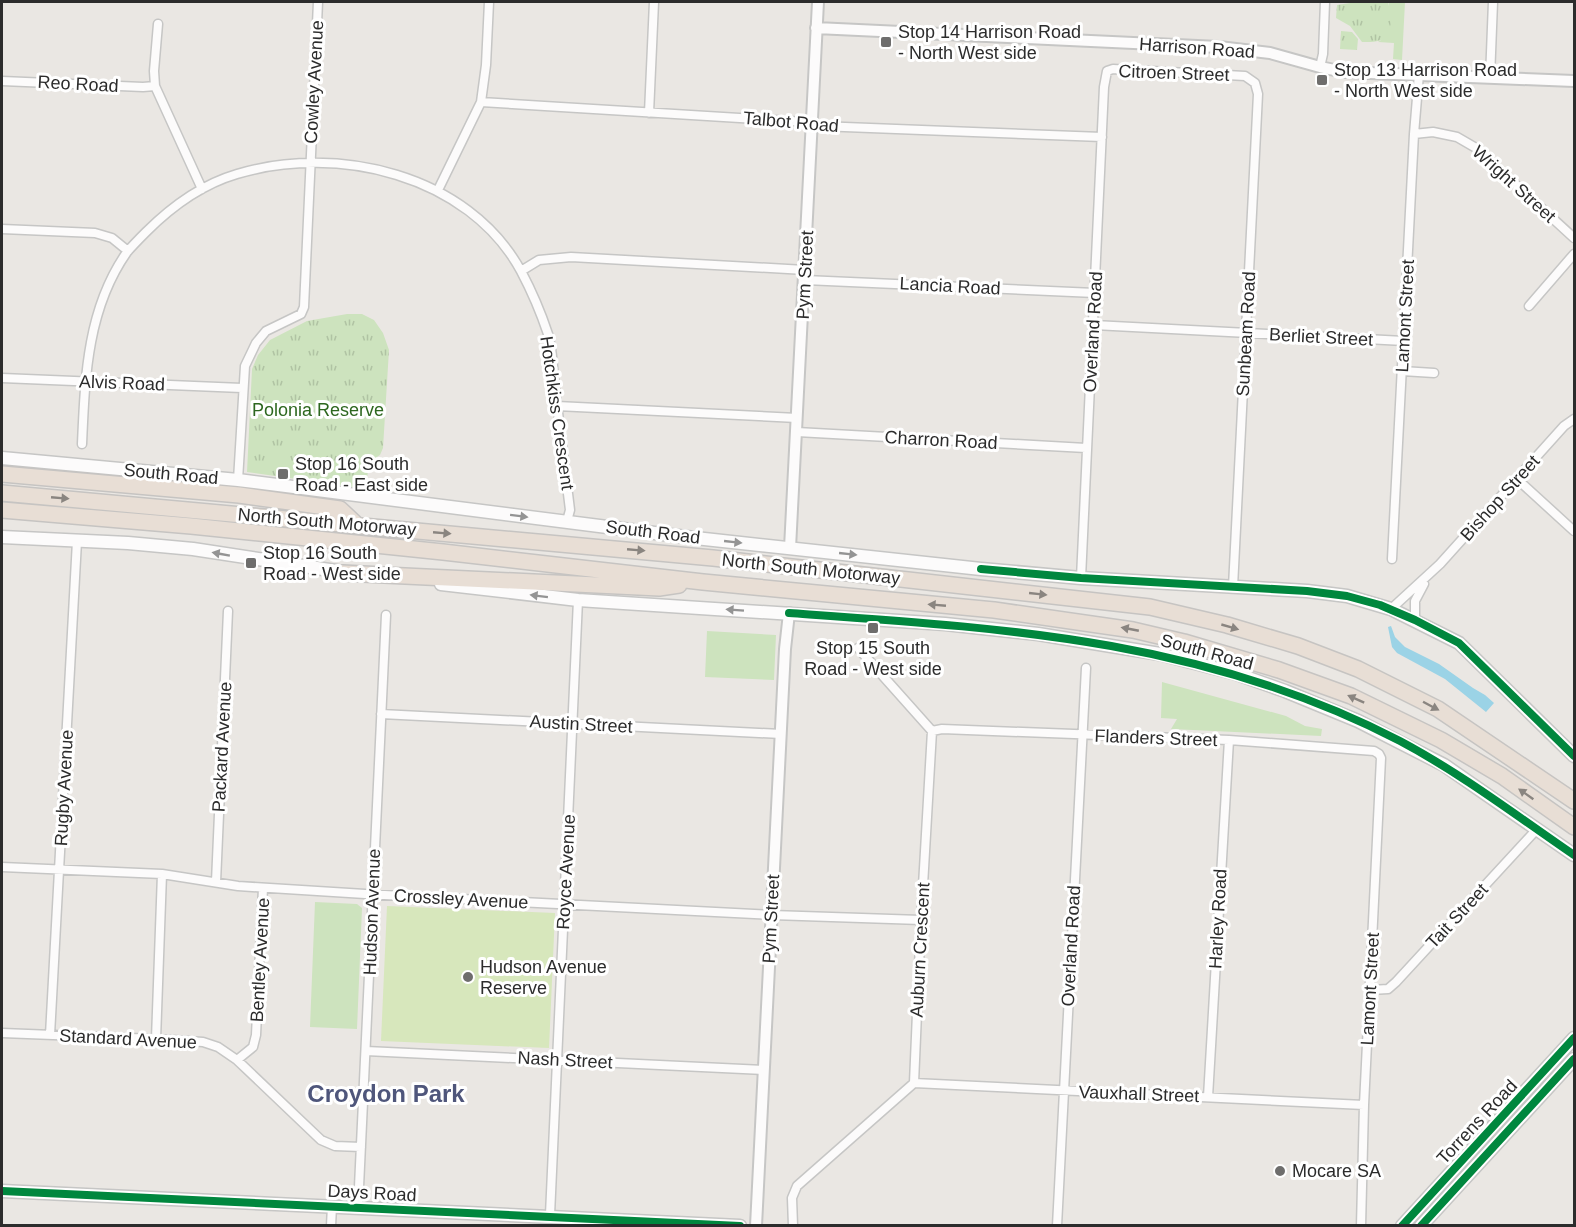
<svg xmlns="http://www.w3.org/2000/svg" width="1576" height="1227" viewBox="0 0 1576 1227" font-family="Helvetica,sans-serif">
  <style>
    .grass { fill: #cde3be }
    .park { fill: url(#park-tufts) }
    .pitch { fill: #d7e7bc }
    .water { fill: #9bd3e6 }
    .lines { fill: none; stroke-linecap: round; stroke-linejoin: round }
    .minor-casing { stroke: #c6c6c5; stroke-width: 11 }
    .tertiary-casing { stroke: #c6c6c5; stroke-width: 14 }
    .secondary-casing { stroke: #c6c6c5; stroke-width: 15 }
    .motorway-casing { stroke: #c6c4c2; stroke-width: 18 }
    .minor { stroke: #fcfbfb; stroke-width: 8 }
    .tertiary { stroke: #fcfbfb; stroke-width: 10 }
    .secondary { stroke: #fcfbfb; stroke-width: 12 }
    .motorway { stroke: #e8ded5; stroke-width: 15 }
    .cycleway-casing { stroke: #fff; stroke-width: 11 }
    .cycleway { stroke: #00873e; stroke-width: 8 }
    .oneway { fill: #8a8580 }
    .oneway2 { fill: #949494 }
    .poi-dot { fill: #6e6d6c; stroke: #fff; stroke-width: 2 }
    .labels { text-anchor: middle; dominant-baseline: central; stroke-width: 6; stroke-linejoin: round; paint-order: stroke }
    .poi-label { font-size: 18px; fill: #2c2c2c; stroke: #fff; text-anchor: start }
    .street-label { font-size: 18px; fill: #2c2c2c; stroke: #fff }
    .park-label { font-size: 18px; fill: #2d671f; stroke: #fff }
    .district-label { font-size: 24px; font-weight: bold; fill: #4f567b; stroke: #fff }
  </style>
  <defs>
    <pattern id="park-tufts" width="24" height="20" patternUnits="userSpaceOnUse" patternTransform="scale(1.5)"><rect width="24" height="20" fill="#cde3be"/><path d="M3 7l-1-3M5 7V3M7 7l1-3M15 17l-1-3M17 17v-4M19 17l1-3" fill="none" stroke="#b0c3a3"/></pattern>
  </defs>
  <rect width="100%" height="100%" fill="#eae7e3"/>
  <!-- grass -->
  <path class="grass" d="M1388 2H1405L1402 60 1393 59 1394 43 1378 42 1381 40 1389 4Z
    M707 631 776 635 774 680 705 677Z
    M1162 682 1286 716 1305 726 1322 729 1321 736 1171 729 1177 719 1161 718Z
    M315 902 357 904 362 908 357 1029 310 1027Z"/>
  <!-- park -->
  <path class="park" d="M1357 2H1388L1391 15 1390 32C1382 43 1374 42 1362 42L1350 26 1336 18 1337 5Z
    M1341 31 1352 32 1358 39 1357 50 1340 49Z
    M347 314H362L374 320 383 333 389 350 383 448 380 455 369 462 367 479 373 484V490L247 472 252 369 258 355 270 340 307 321Z"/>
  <!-- pitch -->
  <path class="pitch" d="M387 906 555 913 549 1048 381 1041Z"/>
  <!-- water -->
  <path class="water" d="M1391 626 1395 637 1405 647 1439 664 1473 688 1485 695 1494 703 1486 712 1445 679 1397 653 1392 647 1388 627Z"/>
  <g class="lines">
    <defs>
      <path id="minor" d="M158 24 154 71 155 86 202 189
        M1320 67 1323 54 1325 2
        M1490 78 1493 2
        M2 81 143 87 155 86
        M481 102 805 122 819 126 1102 137
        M649 113 654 2
        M1414 134 1433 132 1457 137 1476 148 1574 238
        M438 190 481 102 486 65 489 2
        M2 229 95 233 112 238 128 251
        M521 271 539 260 571 257 805 270
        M805 280 1095 293
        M1529 306 1574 254
        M1094 325 1404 341
        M1402 371 1434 373
        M2 378 242 388
        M557 406 797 418
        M797 432 1086 448
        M82 444C85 377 87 309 127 252 133 245 140 238 146 232 171 207 203 184 237 174 337 144 468 174 521 271 530 288 542 316 548 334 553 351 553 371 555 388 560 429 565 469 570 510L567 521
        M1517 479 1574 531
        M238 480 245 366 256 343 266 331 301 314 304 307 318 2
        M1392 559 1414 134 1419 74
        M1081 578 1104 87 1107 71 1113 69 1245 76 1255 83 1258 94 1233 587
        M1391 609 1440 564 1564 426 1574 419
        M1415 620V601L1424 584
        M381 714 781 734
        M932 731 942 729 1229 740 1374 751 1379 754 1381 758 1364 1105 1361 1226
        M2 867 162 874 238 886 365 894 772 915 921 920
        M216 882 228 611
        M1371 990 1388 989 1396 982 1537 829
        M2 1033 156 1039 203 1042 218 1047 237 1060 321 1140 335 1146 361 1147
        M50 1035 77 541
        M156 1039 162 874
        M366 1051 764 1070
        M237 1060 253 1047 256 1035 263 888
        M914 1083 1364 1105
        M1208 1097 1229 740
        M358 1208 386 615
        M550 1215 578 600
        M331 1226 332 1206
        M793 1226 792 1198 797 1186 914 1083 921 920 932 731 858 648
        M1057 1226 1086 668"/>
      <path id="tertiary" d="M816 28 1219 47 1270 53 1320 67 1344 72 1574 81
        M790 548 818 2
        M756 1226 785 649 789 613"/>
      <path id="secondary" d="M2 458 238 480 686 537 981 569 1081 578 1307 591 1347 596 1391 609 1459 643 1574 756
        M2 537 128 543 193 549 349 573
        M441 584 578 600 945 624 1038 634 1160 654 1234 673 1285 691 1358 721 1444 765 1574 855
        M2 1191 740 1226
        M1402 1226 1574 1038
        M1421 1226 1574 1059"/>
      <path id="motorway" d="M2 474 239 495 340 509 357 525
        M2 493 713 558 1150 607 1227 625 1298 646 1358 669 1438 709 1574 801
        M2 510 191 526 443 552 703 582 994 610 1133 630 1184 642 1279 670 1351 696 1441 740 1502 776 1574 827
        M342 573 659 588 679 585"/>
    </defs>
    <!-- minor casing -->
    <use href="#minor" class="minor-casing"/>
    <!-- tertiary casing -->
    <use href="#tertiary" class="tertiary-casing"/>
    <!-- secondary casing -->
    <use href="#secondary" class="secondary-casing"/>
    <!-- motorway casing -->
    <use href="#motorway" class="motorway-casing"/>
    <!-- minor -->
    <use href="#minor" class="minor"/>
    <!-- tertiary -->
    <use href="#tertiary" class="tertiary"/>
    <!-- secondary -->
    <use href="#secondary" class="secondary"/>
    <!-- motorway -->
    <use href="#motorway" class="motorway"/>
    <defs>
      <path id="cycleway" d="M981 569 1081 578 1307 591 1347 596 1380 605 1415 620 1459 643 1574 756
        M789 613C1004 628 1204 639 1400 741 1462 774 1517 816 1574 855
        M2 1191 740 1226
        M1402 1226 1574 1038
        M1421 1226 1574 1059"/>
    </defs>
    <!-- cycleway casing -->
    <use href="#cycleway" class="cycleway-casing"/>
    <!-- cycleway -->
    <use href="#cycleway" class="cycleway"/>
  </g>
  <!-- one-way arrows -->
  <defs><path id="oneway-solid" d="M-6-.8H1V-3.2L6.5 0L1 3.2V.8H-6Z" transform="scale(1.5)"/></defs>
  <g class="oneway">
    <use href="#oneway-solid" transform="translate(60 498) rotate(5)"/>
    <use href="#oneway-solid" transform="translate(442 533) rotate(5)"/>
    <use href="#oneway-solid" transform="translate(636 550) rotate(5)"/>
    <use href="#oneway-solid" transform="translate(1038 594) rotate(6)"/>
    <use href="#oneway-solid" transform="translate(937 605) rotate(-175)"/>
    <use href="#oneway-solid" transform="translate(1230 627) rotate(16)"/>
    <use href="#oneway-solid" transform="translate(1130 629) rotate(-169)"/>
    <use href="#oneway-solid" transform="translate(1356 699) rotate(-156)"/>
    <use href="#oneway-solid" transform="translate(1431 706) rotate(28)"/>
    <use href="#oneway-solid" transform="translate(1526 794) rotate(-145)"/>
  </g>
  <g class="oneway2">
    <use href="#oneway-solid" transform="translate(519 516) rotate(7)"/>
    <use href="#oneway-solid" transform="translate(733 542) rotate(6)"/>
    <use href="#oneway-solid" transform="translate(221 554) rotate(-170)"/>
    <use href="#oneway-solid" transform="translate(848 554) rotate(6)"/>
    <use href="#oneway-solid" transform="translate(539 596) rotate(-173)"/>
    <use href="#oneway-solid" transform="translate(735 610) rotate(-176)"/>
  </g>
  <!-- markers -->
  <g class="poi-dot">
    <rect x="880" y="36" width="12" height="12" rx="3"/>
    <rect x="1316" y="74" width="12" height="12" rx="3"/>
    <rect x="277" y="468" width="12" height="12" rx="3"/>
    <rect x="245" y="557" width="12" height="12" rx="3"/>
    <rect x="867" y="622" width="12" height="12" rx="3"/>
    <circle cx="468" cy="977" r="6"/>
    <circle cx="1280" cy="1171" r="6"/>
  </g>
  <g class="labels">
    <!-- poi labels -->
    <g class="poi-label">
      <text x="898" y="32">Stop 14 Harrison Road<tspan x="898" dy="21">- North West side</tspan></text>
      <text x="1334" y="70">Stop 13 Harrison Road<tspan x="1334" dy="21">- North West side</tspan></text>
      <text x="295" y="464">Stop 16 South<tspan x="295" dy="21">Road - East side</tspan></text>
      <text x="263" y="553">Stop 16 South<tspan x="263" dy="21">Road - West side</tspan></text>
      <text x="873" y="648" text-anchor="middle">Stop 15 South<tspan x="873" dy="21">Road - West side</tspan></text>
      <text x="480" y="967">Hudson Avenue<tspan x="480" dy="21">Reserve</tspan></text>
      <text x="1292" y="1171">Mocare SA</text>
    </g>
    <!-- street labels -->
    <g class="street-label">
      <text transform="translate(1197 48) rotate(4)">Harrison Road</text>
      <text transform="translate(1174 73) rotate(2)">Citroen Street</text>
      <text transform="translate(314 82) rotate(-87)">Cowley Avenue</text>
      <text transform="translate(78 84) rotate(3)">Reo Road</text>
      <text transform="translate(791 122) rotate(5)">Talbot Road</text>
      <text transform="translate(1514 184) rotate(42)">Wright Street</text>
      <text transform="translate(805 275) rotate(-87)">Pym Street</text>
      <text transform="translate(950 286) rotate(3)">Lancia Road</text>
      <text transform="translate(1405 316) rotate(-87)">Lamont Street</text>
      <text transform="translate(1093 332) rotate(-87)">Overland Road</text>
      <text transform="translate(1246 334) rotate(-87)">Sunbeam Road</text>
      <text transform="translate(1321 337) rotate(3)">Berliet Street</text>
      <text transform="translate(122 383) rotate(2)">Alvis Road</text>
      <text transform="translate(557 413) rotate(82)">Hotchkiss Crescent</text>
      <text transform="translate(941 440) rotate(3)">Charron Road</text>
      <text transform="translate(171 474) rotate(5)">South Road</text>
      <text transform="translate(1500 498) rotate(-48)">Bishop Street</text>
      <text transform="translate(327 522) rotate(5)">North South Motorway</text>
      <text transform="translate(653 532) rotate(7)">South Road</text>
      <text transform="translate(811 569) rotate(6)">North South Motorway</text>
      <text transform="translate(1207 652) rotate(15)">South Road</text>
      <text transform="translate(581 724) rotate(3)">Austin Street</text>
      <text transform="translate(1156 738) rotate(2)">Flanders Street</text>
      <text transform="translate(222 747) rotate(-87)">Packard Avenue</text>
      <text transform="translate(64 788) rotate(-87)">Rugby Avenue</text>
      <text transform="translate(566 872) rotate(-87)">Royce Avenue</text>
      <text transform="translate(461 899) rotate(3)">Crossley Avenue</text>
      <text transform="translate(372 912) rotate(-88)">Hudson Avenue</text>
      <text transform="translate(1457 916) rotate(-47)">Tait Street</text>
      <text transform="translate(771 919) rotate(-87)">Pym Street</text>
      <text transform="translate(1218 919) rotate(-87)">Harley Road</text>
      <text transform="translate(1071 946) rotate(-87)">Overland Road</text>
      <text transform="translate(920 950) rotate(-87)">Auburn Crescent</text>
      <text transform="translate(260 960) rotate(-87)">Bentley Avenue</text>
      <text transform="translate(1370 989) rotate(-87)">Lamont Street</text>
      <text transform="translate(128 1039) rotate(3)">Standard Avenue</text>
      <text transform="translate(565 1060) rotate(3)">Nash Street</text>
      <text transform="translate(1139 1094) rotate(2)">Vauxhall Street</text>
      <text transform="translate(1477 1122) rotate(-47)">Torrens Road</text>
      <text transform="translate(372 1193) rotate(3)">Days Road</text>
    </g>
    <!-- park labels -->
    <g class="park-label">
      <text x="318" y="410">Polonia Reserve</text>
    </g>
    <!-- district labels -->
    <g class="district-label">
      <text x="386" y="1093">Croydon Park</text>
    </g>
  </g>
  <!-- border -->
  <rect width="1576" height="1227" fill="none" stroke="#2c2c2c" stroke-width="6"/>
</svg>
